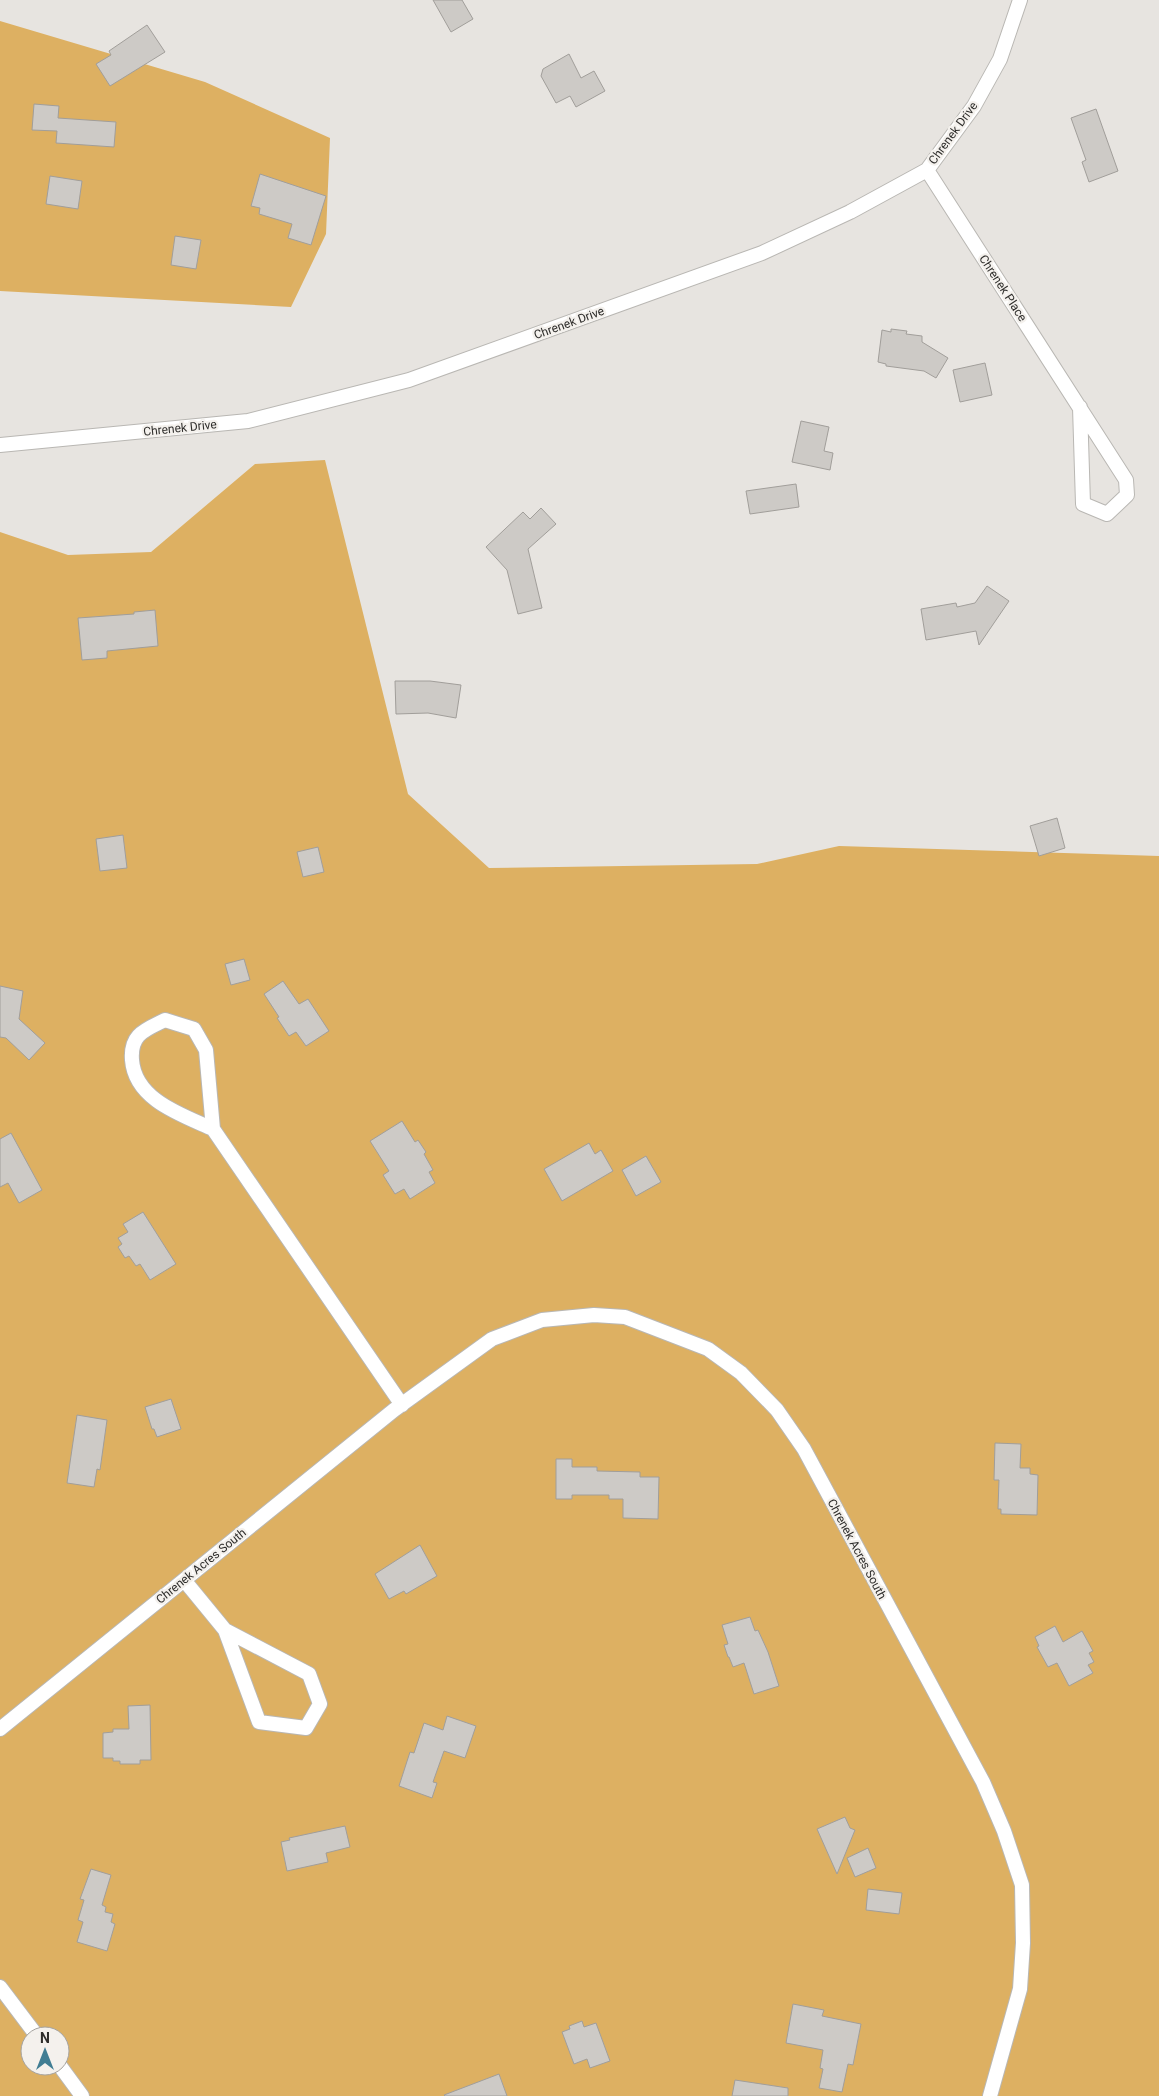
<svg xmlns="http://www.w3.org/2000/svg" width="1159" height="2096" viewBox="0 0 1159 2096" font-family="Roboto,sans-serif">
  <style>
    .green { fill: #ddb062; fill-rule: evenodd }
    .building { fill: #cdcac6; stroke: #a19e9a }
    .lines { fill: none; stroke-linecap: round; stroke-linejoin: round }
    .street-casing { stroke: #b9b7b3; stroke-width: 16 }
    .street { stroke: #fff; stroke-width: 14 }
    .labels { text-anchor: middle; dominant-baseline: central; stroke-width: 4.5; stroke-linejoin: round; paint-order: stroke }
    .street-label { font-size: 12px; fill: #2e2d2b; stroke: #f4f1ed }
  </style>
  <rect width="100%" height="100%" fill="#e7e4e0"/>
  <!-- green -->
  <path class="green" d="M0 21 205 82 330 138 326 234 291 307 0 291Z
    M325 460 408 794 489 868 757 864 839 846 1159 856V2096H0V532L68 555 151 552 255 464ZM30 2036H60V2066H30Z"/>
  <!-- building -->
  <path class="building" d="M433 0H462L473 19 451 32Z
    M147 25 165 52 110 86 96 64 111 55 109 51Z
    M569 54 581 78 594 71 605 91 576 107 570 96 556 103 541 76 543 69Z
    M34 104 59 106 58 118 116 122 114 147 56 143 57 131 32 130Z
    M1096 109 1118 171 1089 182 1082 162 1086 160 1071 118Z
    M260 174 326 196 311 245 288 238 292 224 259 214 260 208 251 206Z
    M50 176 82 181 78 209 46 204Z
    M175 236 201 240 196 269 171 265Z
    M891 329 907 331 906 334 922 336V342L948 358 936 378 924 371 886 366V364L878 362 882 330 891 332Z
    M985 363 992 395 960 402 953 370Z
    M801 421 829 427 824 451 833 453 830 470 792 462Z
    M796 484 799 507 750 514 746 491Z
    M541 508 556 524 528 549 542 608 518 614 507 570 486 547 523 512 530 519Z
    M987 586 1009 601 979 645 976 631 926 640 921 609 956 603 957 607 975 603Z
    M155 610 158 646 107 651V658L82 660 78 618 134 614V612Z
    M395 681H430L461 685 456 718 428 713 396 714Z
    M1057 818 1065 848 1039 856 1030 826Z
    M123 835 127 868 100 871 96 839Z
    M318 847 324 872 303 877 297 852Z
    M244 959 250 980 231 985 225 964Z
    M283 981 299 1004 308 999 329 1031 306 1046 296 1032 289 1036 277 1018 279 1017 264 994Z
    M0 986 23 991 19 1019 45 1043 29 1060 6 1038 0 1037Z
    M402 1121 415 1142 418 1140 426 1152 424 1154 433 1170 429 1172 435 1183 410 1199 404 1189 395 1194 383 1175 389 1171 370 1141Z
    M11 1133 42 1190 19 1203 8 1183 0 1187V1139Z
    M589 1143 595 1154 601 1150 613 1171 562 1201 544 1169Z
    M646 1156 661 1182 636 1196 622 1170Z
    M143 1212 176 1264 150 1280 140 1264 136 1266 129 1256 125 1258 118 1247 122 1244 118 1238 128 1232 123 1224Z
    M171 1399 181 1429 157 1437 154 1429H152L145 1407Z
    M77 1415 107 1420 100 1470 97 1469 94 1487 67 1483Z
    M995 1443 1021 1444 1020 1468H1030V1474L1038 1475 1037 1515 1001 1514V1509H998L999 1480H994Z
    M556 1459H572V1467H597V1471L640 1472V1477H659L658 1519 623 1518V1499H609V1495H572V1499H556Z
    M420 1545 437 1576 406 1594 404 1591 389 1599 375 1574Z
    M750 1617 755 1631 758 1630 768 1652 779 1686 754 1694 744 1663 733 1667 729 1657H728L724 1645 728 1644 722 1625Z
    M1055 1626 1063 1642 1082 1631 1093 1651 1089 1653 1094 1662 1088 1665 1093 1673 1069 1686 1057 1663 1048 1667 1037 1647 1039 1646 1035 1637Z
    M150 1705 151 1760H140V1764H120V1761H113V1758H103V1733L113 1732V1729H129L128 1706Z
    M447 1716 476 1726 465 1758 444 1751 433 1782 437 1783 432 1798 399 1786 410 1752 414 1753 424 1723 443 1730Z
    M845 1817 850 1828 855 1830 837 1874 817 1829Z
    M345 1826 350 1847 326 1853 328 1862 287 1871 281 1842 290 1840 289 1838Z
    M868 1848 876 1868 855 1877 847 1858Z
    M91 1869 111 1875 102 1905 106 1907 105 1912 113 1914 111 1922 115 1924 107 1951 77 1942 83 1922 78 1920 84 1900 80 1899Z
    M868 1889 902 1893 899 1914 866 1910Z
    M793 2004 824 2010 822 2016 861 2024 853 2065 848 2064 842 2092 819 2088 823 2069 820 2068 823 2050 786 2043Z
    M582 2021 584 2027 596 2023 610 2061 590 2068 587 2059 574 2064 562 2032 570 2029 569 2026Z
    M499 2074 507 2096H445L444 2095Z
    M735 2080 788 2088V2096H732Z"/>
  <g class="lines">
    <defs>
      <path id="street" d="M927 170 1126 480 1127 495 1107 514 1083 504 1080 407
        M0 445 248 421 409 380 762 253 850 212 927 170 974 106 1000 59 1020 0
        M213 1129C182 1115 135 1100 132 1060 130 1034 145 1030 165 1020L194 1029 206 1050 213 1129 402 1405
        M184 1580 225 1630 259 1722 306 1728 320 1704 309 1674 225 1630
        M0 1729 394 1410 492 1339 542 1320 594 1315 625 1317 708 1349 741 1373 777 1410 804 1449 983 1782 1004 1831 1022 1885 1023 1943 1020 1989 990 2096
        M0 1987 37 2036
        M60 2066 82 2096"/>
    </defs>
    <!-- street casing -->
    <use href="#street" class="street-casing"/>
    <!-- street -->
    <use href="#street" class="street"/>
  </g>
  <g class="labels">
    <!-- street labels -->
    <g class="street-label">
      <text transform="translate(953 133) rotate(-54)">Chrenek Drive</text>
      <text transform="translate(1003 288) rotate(57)">Chrenek Place</text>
      <text transform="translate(569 323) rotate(-20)">Chrenek Drive</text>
      <text transform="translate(180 428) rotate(-6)">Chrenek Drive</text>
      <text transform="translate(857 1549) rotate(62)">Chrenek Acres South</text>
      <text transform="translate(201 1566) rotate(-39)">Chrenek Acres South</text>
    </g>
  </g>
  <!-- north arrow -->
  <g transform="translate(45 2051)"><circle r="24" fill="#f4f1ed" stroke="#a5a39f"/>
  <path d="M0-4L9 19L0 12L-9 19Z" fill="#407d93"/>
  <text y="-8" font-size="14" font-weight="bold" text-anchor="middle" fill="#2e2d2b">N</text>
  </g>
</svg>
